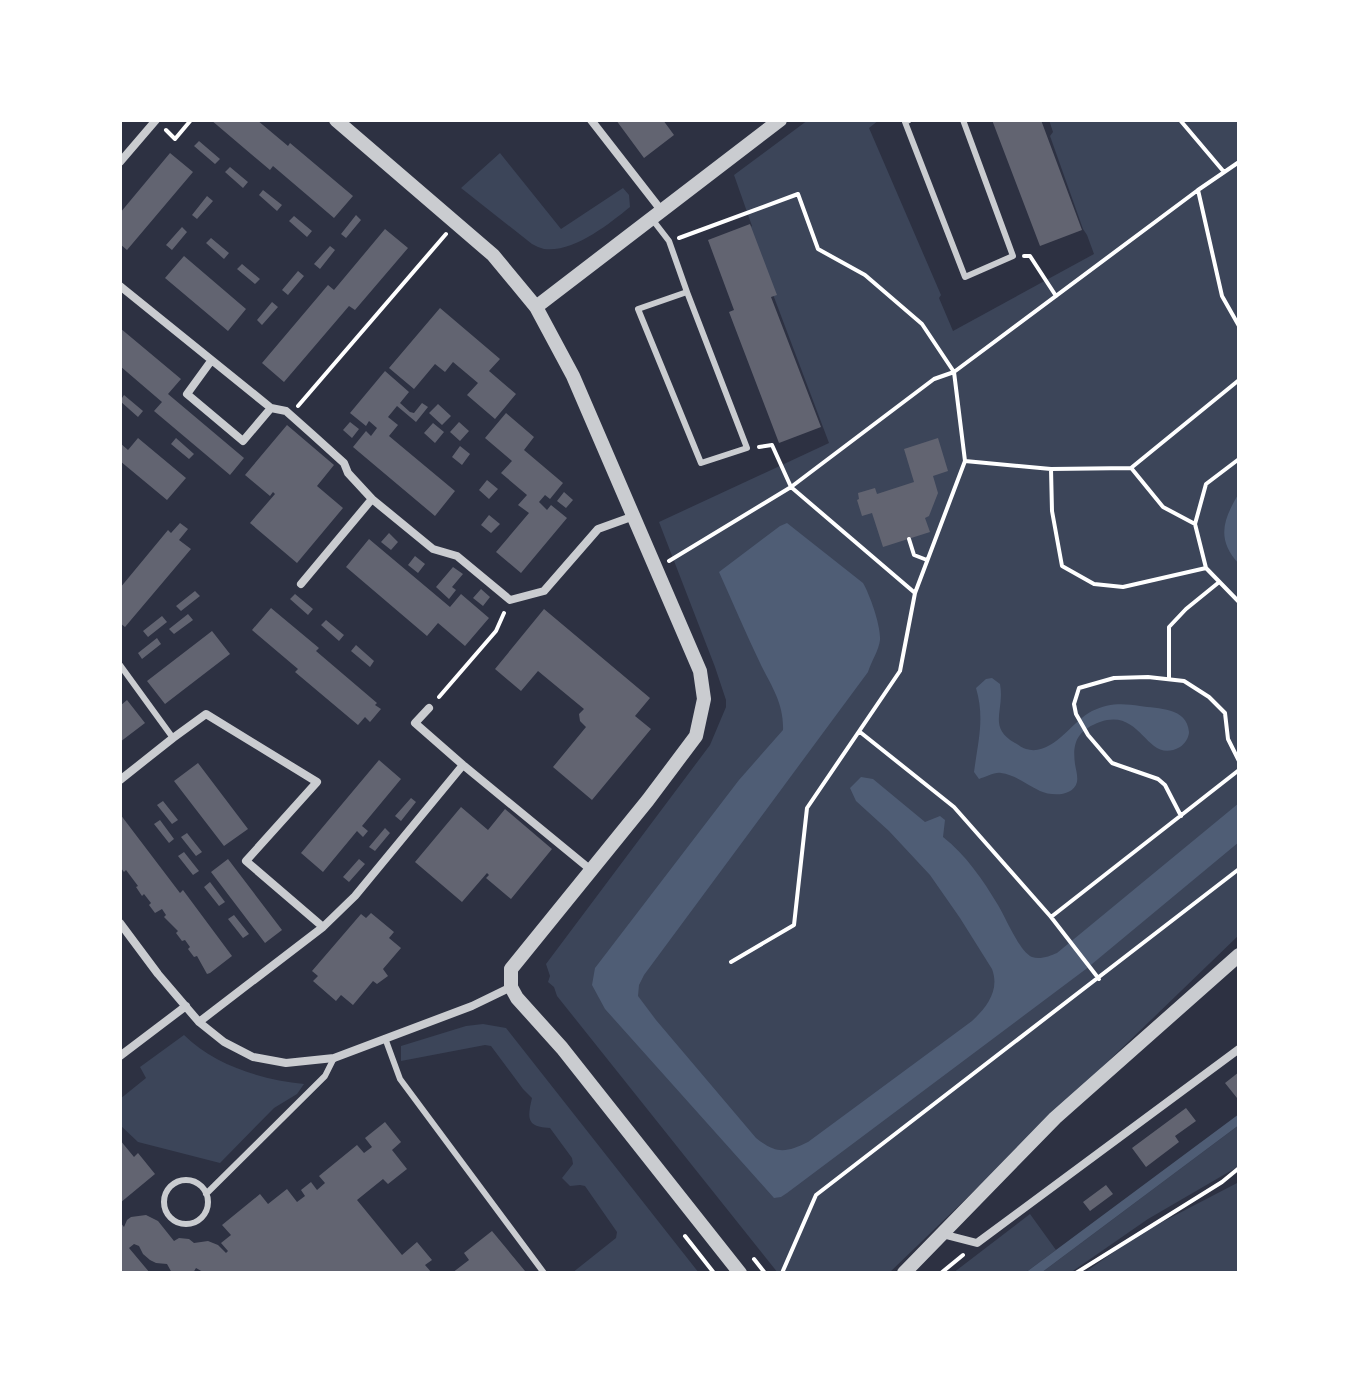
<svg xmlns="http://www.w3.org/2000/svg" width="1359" height="1393" viewBox="0 0 1359 1393" font-family="'PT Sans Narrow',sans-serif">
  <style>
    .green { fill: #3c4559 }
    .water { fill: #4f5d75 }
    .building { fill: #626471 }
    .lines { fill: none; stroke-linecap: round; stroke-linejoin: round }
    .path { stroke: #fff; stroke-width: 4 }
    .service { stroke: #caccd0; stroke-width: 6 }
    .minor { stroke: #caccd0; stroke-width: 8 }
    .tertiary { stroke: #caccd0; stroke-width: 14 }
  </style>
  <rect width="100%" height="100%" fill="#2d3142"/>
  <!-- green -->
  <path class="green" d="M808 120H879L869 128 941 295 939 298 953 331 1094 254 1087 235 1083 229 1050 136 1053 132 1049 120H1239V935L889 1273H778L557 996 554 987 548 982 550 976 546 964 710 745 726 707V700L715 667 659 522 829 443 748 228 752 226 734 175Z
    M500 153 561 229 623 188 629 195 630 207C609 224 573 253 544 249 540 248 536 246 532 244L461 188Z
    M483 1024 506 1028 699 1273H572L616 1238 617 1232 585 1186 580 1185 570 1186 562 1178 573 1164 572 1158 550 1128C527 1127 527 1119 532 1098L523 1089 491 1046 485 1045 401 1061V1046L466 1026Z
    M184 1035C214 1065 262 1080 304 1084L297 1094 274 1108 220 1163 138 1142 120 1125V1099L146 1078 140 1067Z
    M1239 1125V1166L1148 1219 1070 1273H1041Z
    M1239 1182V1273H1084L1139 1234Z
    M1030 1214 1056 1250 1025 1273H953Z"/>
  <!-- water -->
  <path class="water" d="M1239 493V564C1216 539 1223 520 1239 493Z
    M787 523 863 583C870 595 881 626 880 640 879 650 871 662 868 672L644 975 639 985 638 996 656 1020 756 1138C776 1154 786 1153 808 1142L972 1021C987 1007 1000 990 992 969L960 918 930 875 889 831 856 801 850 788 861 777 873 779 925 822 940 816 945 820 943 837C966 855 983 880 998 905 1006 918 1019 951 1032 957 1040 960 1050 956 1057 953L1239 803V842L1086 969 787 1193 781 1197 774 1198 605 1009 592 985 595 968 739 780 783 730C784 704 772 687 761 665 746 634 733 603 719 572L780 526Z
    M992 678 1000 684C1005 711 987 727 1015 743 1019 745 1022 748 1026 749 1052 757 1072 721 1092 711 1108 703 1123 703 1140 706 1158 709 1187 707 1189 732 1189 737 1185 744 1180 747 1146 766 1143 707 1100 722 1078 730 1072 742 1075 764 1076 770 1078 776 1077 782 1073 797 1051 796 1040 791 1027 785 1016 775 1001 773 994 772 986 777 979 779L974 772C978 742 985 718 976 688L986 679Z
    M1239 1114V1125L1041 1273H1025Z"/>
  <!-- building -->
  <path class="building" d="M211 120H257L288 146 290 143 353 196 334 218 273 166 270 170Z
    M616 120H663L674 135 644 158Z
    M992 120H1041L1082 230 1040 246Z
    M199 141 220 159 215 164 194 146Z
    M170 153 193 172 127 250 120 244V213Z
    M230 167 248 182 243 188 225 172Z
    M263 190 282 205 277 211 259 195Z
    M207 196 213 201 197 219 192 215Z
    M356 215 361 220 346 238 341 234Z
    M294 216 312 231 307 237 289 221Z
    M750 224 777 295 771 297 821 427 779 443 729 312 734 310 708 240Z
    M182 227 187 232 172 250 166 245Z
    M385 229 408 248 355 310 349 306 284 382 262 363 328 285 334 290Z
    M211 238 229 253 224 259 206 243Z
    M330 246 335 250 320 269 314 264Z
    M184 256 246 309 228 331 165 278Z
    M242 264 260 279 255 284 237 269Z
    M298 271 304 276 288 295 282 290Z
    M272 302 278 307 262 325 257 320Z
    M440 308 500 359 489 371 516 394 495 419 467 395 478 383 453 362 445 372 435 364 414 389 389 368Z
    M120 328 181 379 168 394 244 458 230 475 154 411 162 402 120 366Z
    M385 371 409 392 400 403 410 412 414 413 422 403 428 407 416 422 397 406 388 417 398 425 389 436 455 491 435 516 353 447 366 431 371 436 377 428 369 421 366 426 350 413Z
    M124 395 143 411 138 417 120 401Z
    M438 404 451 416 442 425 429 413Z
    M506 413 534 437 524 450 563 483 550 499 545 495 539 502 547 510 551 505 567 518 521 573 496 552 529 513 518 505 527 495 501 473 512 461 485 438Z
    M350 422 359 429 352 438 343 430Z
    M459 422 469 431 460 441 450 432Z
    M433 423 444 432 435 443 424 433Z
    M287 425 334 465 317 486 343 508 297 563 250 523 275 494 273 492 270 496 245 475Z
    M138 438 186 478 167 500 120 461V443L128 450Z
    M176 438 194 454 189 459 171 444Z
    M938 438 948 471 933 476 938 493 929 516 925 518 930 532 883 547 872 513 862 516 857 500 859 499 858 493 875 488 877 494 914 482 904 449Z
    M460 446 470 454 462 465 452 457Z
    M487 480 498 489 489 499 479 490Z
    M564 492 573 500 566 508 557 501Z
    M489 515 500 524 491 533 481 525Z
    M180 523 188 529 179 540 191 549 125 627 120 623V588L168 530 171 533Z
    M389 533 398 542 391 550 381 542Z
    M369 539 450 607 461 594 489 618 465 646 438 623 427 636 346 567Z
    M415 556 425 564 418 573 408 565Z
    M453 567 463 574 452 587 456 590 449 599 436 587Z
    M481 589 490 597 483 606 473 598Z
    M195 591 200 596 181 611 176 606Z
    M295 594 313 609 308 615 290 599Z
    M271 608 319 648 316 651 377 703 375 705 381 709 370 722 365 717 358 725 295 672 298 669 252 630Z
    M544 609 650 698 635 716 651 729 592 800 553 767 586 727 580 721 579 714 584 709 538 671 521 691 495 669Z
    M188 614 193 620 174 634 169 629Z
    M162 616 167 622 148 637 143 631Z
    M326 620 344 635 339 641 321 625Z
    M212 631 230 654 165 704 147 681Z
    M157 638 161 644 142 659 138 653Z
    M356 645 374 661 370 667 351 651Z
    M127 700 145 723 120 742V706Z
    M379 760 401 779 362 826 368 831 363 837 357 831 323 872 301 853Z
    M198 763 248 829 224 846 174 781Z
    M411 798 416 802 401 821 395 816Z
    M163 801 178 820 172 824 157 805Z
    M461 807 488 830 505 809 552 849 511 899 486 878 489 875 487 873 462 902 415 862Z
    M120 814 180 893 183 890 232 956 210 973 207 974 197 956 194 957 188 949 190 947 185 940 182 941 176 933 178 931 164 917 166 915 162 909 155 913 149 905 151 903 144 894 142 896 136 887 138 886 126 870 124 872 120 867Z
    M160 820 174 839 169 843 154 824Z
    M385 828 390 833 375 851 369 847Z
    M187 833 202 852 196 856 181 837Z
    M184 852 199 871 193 875 178 856Z
    M228 859 282 930 265 943 211 872Z
    M359 859 365 864 349 882 343 877Z
    M210 882 225 902 219 906 204 887Z
    M371 913 394 932 389 938 401 948 383 969 388 976 377 984 373 981 353 1005 341 995 336 1001 313 981 318 976 312 971 361 914 366 918Z
    M234 915 249 934 243 938 228 919Z
    M1239 1072V1097L1237 1098 1225 1083Z
    M1186 1108 1196 1121 1175 1136 1179 1142 1146 1167 1132 1148Z
    M385 1122 401 1142 392 1150 407 1169 388 1184 383 1179 357 1200 402 1255 417 1242 432 1260 425 1265 432 1273H216L203 1272 196 1268 193 1273H172L167 1264 156 1263 150 1260 143 1254 139 1246 134 1244 129 1248 150 1273H120V1222L124 1227 127 1220 131 1217 146 1215 158 1221 174 1241 179 1238 189 1239 194 1243 208 1241 218 1245 226 1253 228 1251 221 1243 231 1235 222 1225 260 1194 268 1204 287 1189 297 1202 305 1196 301 1190 311 1182 317 1190 325 1183 319 1176 357 1145 364 1153 372 1147 365 1138Z
    M120 1140 134 1157 138 1153 155 1174 120 1203Z
    M1106 1185 1113 1194 1090 1211 1083 1202Z
    M492 1231 525 1271 523 1273H452L469 1260 464 1253Z"/>
  <g class="lines">
    <!-- path -->
    <path class="path" d="M1180 120 1224 172
      M166 130 175 139 191 120
      M1198 190 1222 296 1239 326
      M679 238 798 194 818 249 865 275 922 324 954 372 965 461 915 593 900 671 807 808 794 925 731 962
      M1024 256H1030L1056 296
      M298 406 446 234
      M759 447 772 445 791 487 915 593
      M1239 459 1206 484 1195 524 1206 568 1239 602
      M965 461 1051 469 1131 468 1239 380
      M1051 469 1052 511 1062 566 1094 584 1123 587 1206 568
      M1132 469 1163 507 1195 524
      M909 539 914 555 927 560
      M669 561 791 487 934 379 954 372 1198 190 1239 162
      M1169 678V627L1186 609 1218 583
      M439 697 496 631 504 613
      M860 732 954 807 1051 917
      M1181 816 1165 785 1158 779 1112 763 1088 735 1076 714 1074 704 1079 688 1114 678 1148 677 1184 681 1209 697 1225 713 1228 739 1239 761
      M1099 979 1051 917 1239 770
      M685 1236 714 1273
      M754 1259 765 1273
      M782 1273 816 1195 1239 869
      M941 1273 963 1255
      M1076 1273 1222 1182 1239 1168"/>
    <!-- service -->
    <path class="service" d="M909 120 905 122 965 277 1013 256 963 120
      M652 219 669 241 687 292
      M687 292 747 448 701 463 638 309Z
      M120 665 173 738
      M385 1038 400 1079 544 1273
      M164 1202a22 22 0 1 1 44 0a22 22 0 1 1-44 0Z
      M206 1194 325 1076 334 1058"/>
    <!-- minor -->
    <path class="minor" d="M591 120 661 210
      M120 162 156 120
      M120 286 271 408 243 441 187 394 211 361
      M271 408 286 411 313 435 344 463 348 473 372 499
      M301 584 372 499 433 549 457 556 510 600 544 591 598 529 634 516
      M429 708 415 723 463 765 591 870
      M120 780 173 738 206 714 317 782 246 861 323 927
      M120 923 158 974 199 1022 224 1042 253 1057 286 1063 334 1058 472 1006 511 987
      M199 1022 323 927 355 896 463 765
      M120 1056 186 1006
      M942 1234 977 1243 1239 1049"/>
    <!-- tertiary -->
    <path class="tertiary" d="M336 120 493 255 536 307 573 376 700 671 704 699 696 736 648 800 511 969V987L517 998 562 1048 740 1273
      M536 307 780 120
      M904 1273 1055 1118 1239 955"/>
  </g>
  <!-- border -->
  <rect width="1359" height="1393" fill="none" stroke="#ffffff" stroke-width="244"/>
</svg>
